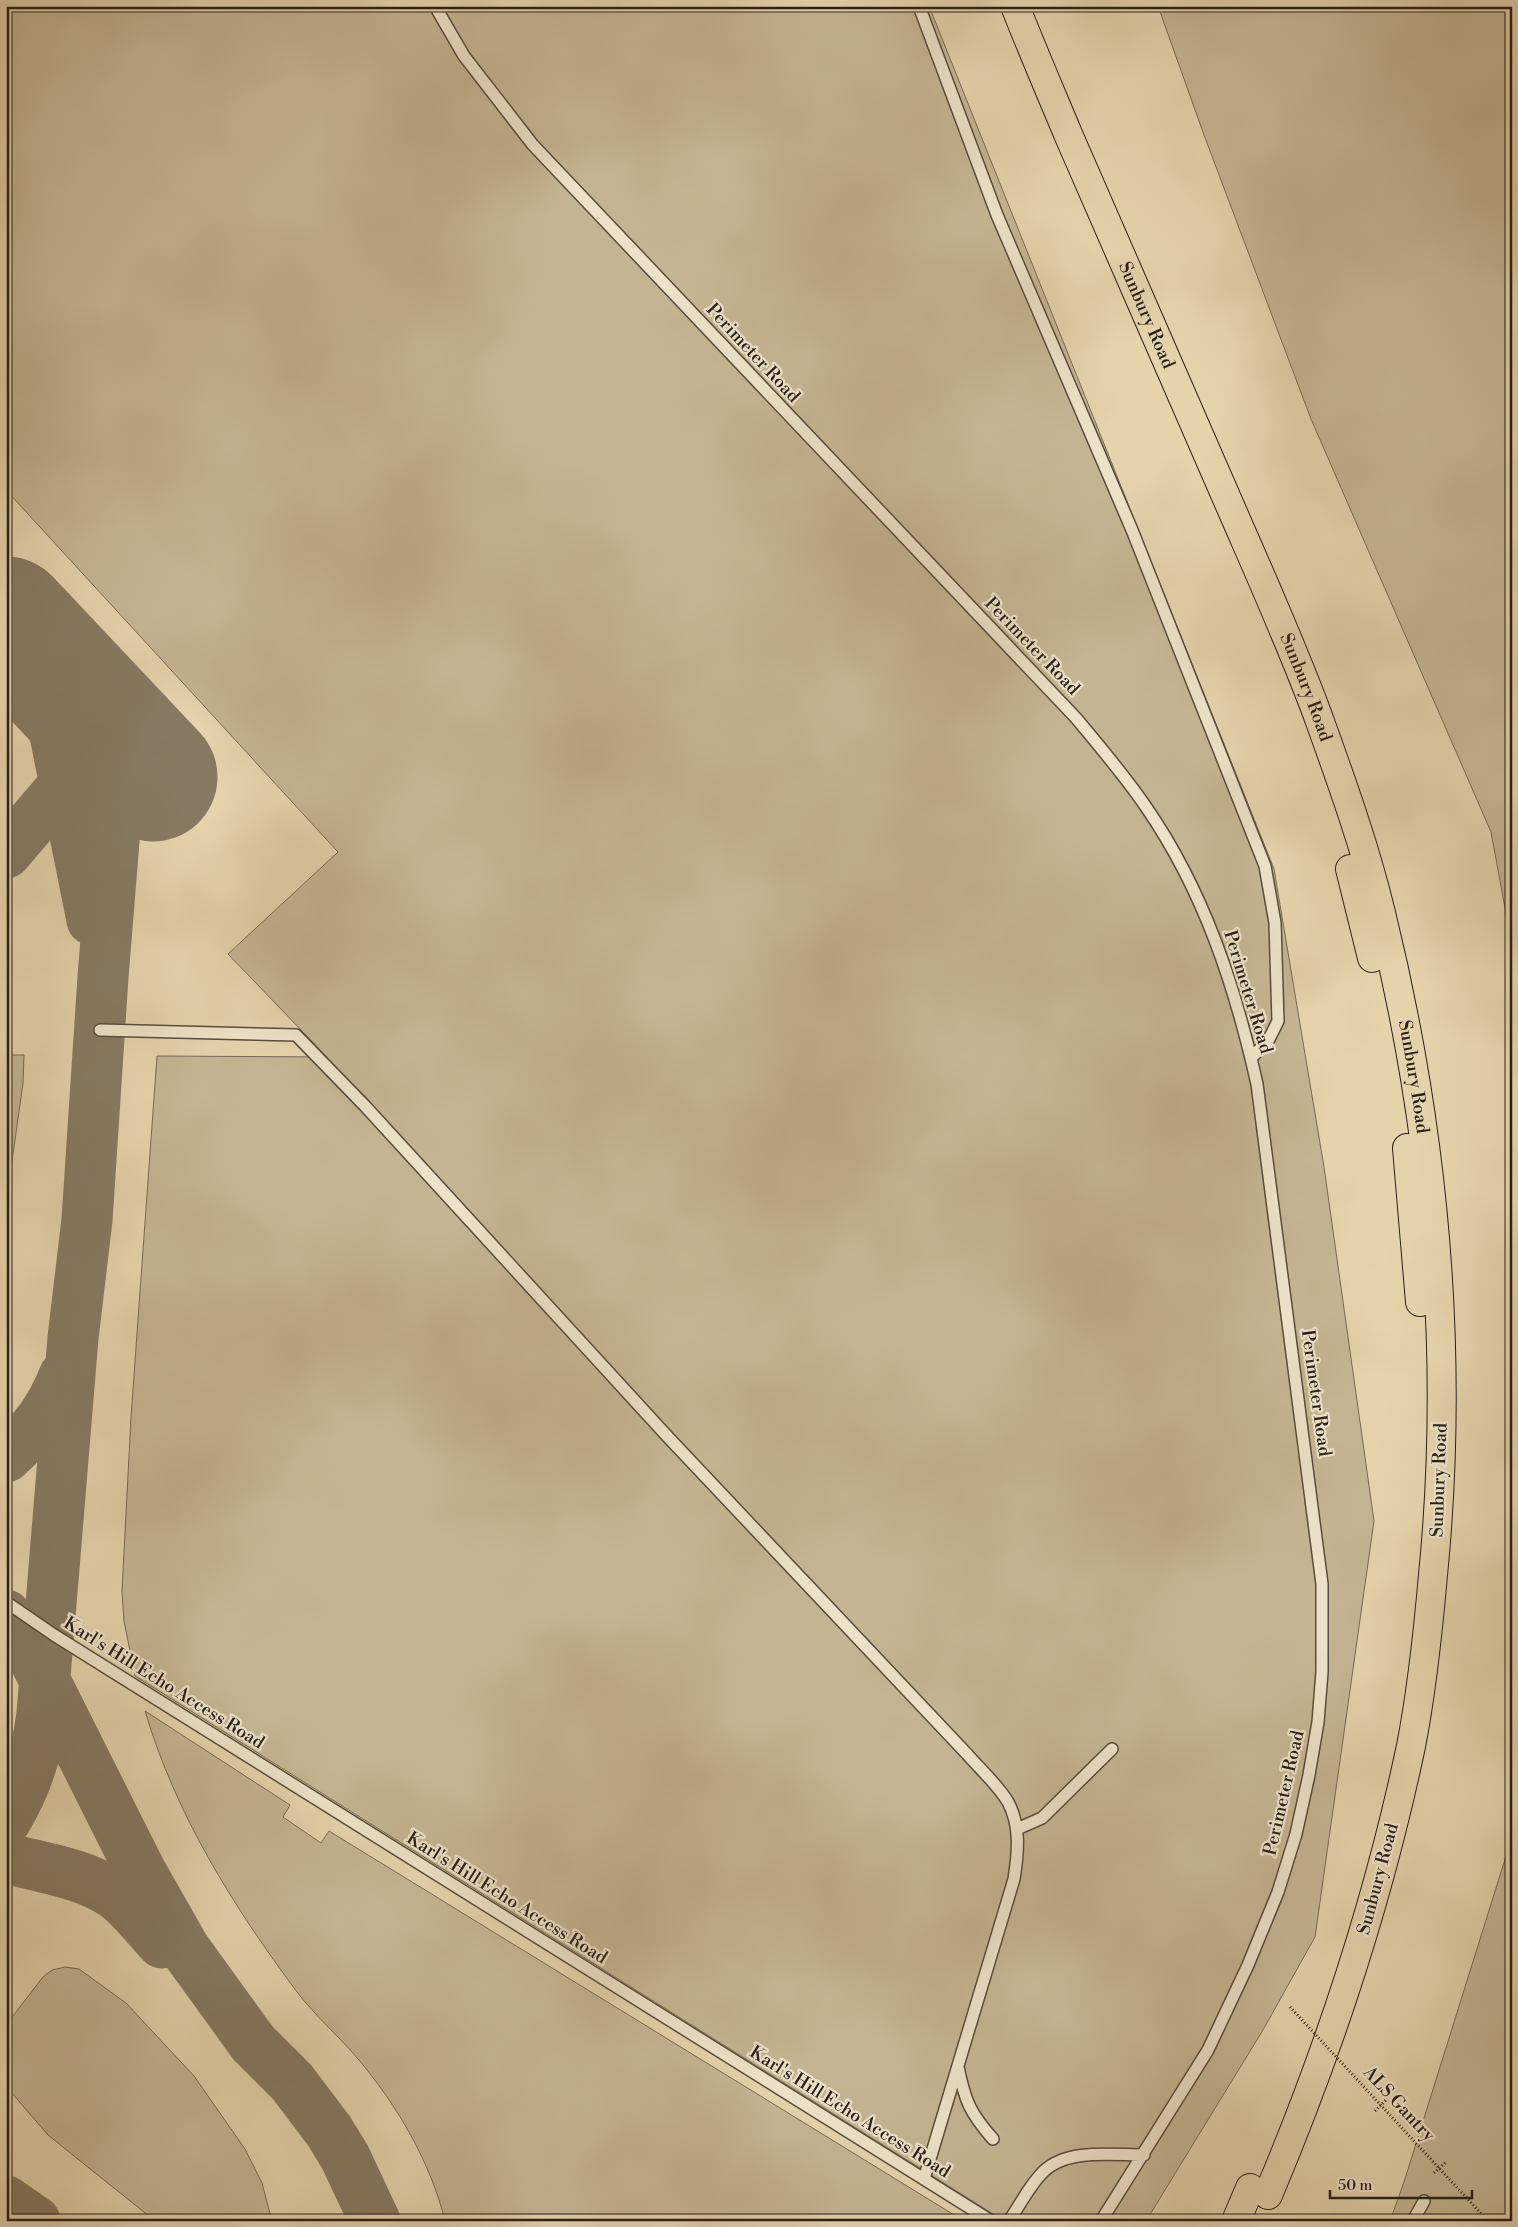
<svg xmlns="http://www.w3.org/2000/svg" width="1518" height="2227" viewBox="0 0 1518 2227" font-family="'Libre Bodoni',serif">
  <style>
    .green { fill: #c4b592; stroke: #766a55 }
    .lines { fill: none; stroke-linecap: round; stroke-linejoin: round }
    .taxiway { stroke: #867a62; stroke-width: 51 }
    .runway { stroke: #867a62; stroke-width: 129 }
    .service-casing { stroke: #584d3d; stroke-width: 14 }
    .primary-casing { stroke: #292018; stroke-width: 30 }
    .motorway-casing { stroke: #292018; stroke-width: 30 }
    .path { stroke: #292018; stroke-width: 3; stroke-dasharray: 1 2.5; stroke-linecap: butt }
    .service { stroke: #ede2c8; stroke-width: 11 }
    .primary { stroke: #e4d3ab; stroke-width: 28 }
    .motorway { stroke: #e4d3ab; stroke-width: 28 }
    .path-bridge { stroke: #292018; stroke-width: 3; stroke-dasharray: 1 2.5; stroke-linecap: butt }
    .labels { text-anchor: middle; dominant-baseline: central; stroke-width: 4.5; stroke-linejoin: round; paint-order: stroke }
    .street-label { font-size: 18px; fill: #292018; stroke: #ede2c8 }
  </style>
  <rect width="100%" height="100%" fill="#e4d3ab"/>
  <filter id="stains"><feTurbulence type="fractalNoise" baseFrequency=".004" numOctaves="4"/><feColorMatrix values="0 0 0 0 .2 0 0 0 0 .09 0 0 0 0 .02 0 0 0 .5 -.17"/></filter>
  <radialGradient id="worn" r=".72"><stop offset=".6" stop-color="#630" stop-opacity="0"/><stop offset="1" stop-color="#630" stop-opacity=".3"/></radialGradient>
  <path class="green" d="M6 6H929L1274 869 1324 1167 1374 1521 1315 1937 1263 2030 1146 2221H1097L1092 2217 1083 2221H1013L993 2214 135 1676 124 1621 122 1591 131 1417 157 1056 327 1057 228 954 338 852 6 490Z
    M1158 6H1512V946L1491 832 1311 419 1204 135Z
    M6 1055H24L23 1083 6 1204Z
    M145 1711 290 1805 283 1817 321 1843 329 1831 964 2221H445C431 2163 397 2105 358 2059 339 2036 315 2016 297 1992 233 1906 176 1815 145 1711Z
    M1512 1837V2221H1390L1404 2182Z
    M65 1967 79 1969 126 2003 194 2076 245 2149 262 2183 272 2221H155L48 2135 11 2092 6 2085V2025L43 1977 52 1970Z"/>
  <g class="lines">
    <path class="taxiway" d="M8 623 49 705 92 920
      M6 853 110 731 119 754 120 767 103 977 87 1220 73 1338 42 1713C38 1751 26 1787 6 1820
      M6 1457C33 1433 51 1409 64 1376
      M6 1615 25 1641 140 1870 185 1949 253 2043 292 2082 329 2131 345 2157 375 2221
      M6 1858C43 1868 84 1873 116 1895 133 1908 147 1927 162 1943
      M6 2201 35 2221"/>
    <path class="runway" d="M6 621 153 777"/>
    <g class="service-casing">
      <path id="service" d="M435 6 464 56 533 145 1076 718C1100 747 1125 776 1146 807 1204 891 1235 986 1257 1084L1322 1584V1672L1318 1722 1309 1775 1296 1834 1278 1892 1248 1965 1208 2050 1101 2221
        M919 6 997 215 1132 530 1265 866 1275 923 1278 1021 1268 1041 1251 1058
        M100 1030 296 1035 365 1106 667 1436 967 1754C980 1769 998 1785 1008 1802 1021 1826 1018 1854 1014 1879L924 2179
        M6 1602 54 1635 991 2221
        M1017 1829 1042 1818 1112 1749
        M958 2067C965 2101 970 2113 993 2139
        M1009 2221C1020 2205 1029 2186 1043 2172 1067 2148 1113 2155 1144 2155
        M1413 2221 1424 2201"/>
    </g>
    <g class="primary-casing">
      <g id="primary">
        <path id="s1" d="M1015 6C1032 49 1050 91 1068 134 1124 264 1182 394 1238 524 1266 588 1294 651 1318 716 1341 780 1365 846 1381 913 1434 1129 1455 1353 1433 1575 1428 1632 1422 1690 1411 1746 1378 1903 1330 2048 1268 2195"/>
        <path d="M1350 869 1372 958"/>
        <path d="M1407 1148 1420 1302"/>
      </g>
    </g>
    <g class="motorway-casing">
      <path id="motorway" d="M1236 2221 1250 2188"/>
    </g>
    <path class="path" d="M1375 2111 1387 2099
      M1434 2173 1446 2162"/>
    <use href="#service" class="service"/>
    <use href="#primary" class="primary"/>
    <use href="#motorway" class="motorway"/>
    <path class="path-bridge" d="M1290 2007 1488 2221"/>
  </g>
  <g class="labels">
    <g class="street-label">
      <text stroke="none"><textPath href="#s1" startOffset="336">Sunbury Road</textPath></text>
      <text transform="translate(753 353) rotate(47)">Perimeter Road</text>
      <text transform="translate(1032 646) rotate(46)">Perimeter Road</text>
      <text stroke="none"><textPath href="#s1" startOffset="741">Sunbury Road</textPath></text>
      <text transform="translate(1248 992) rotate(73)">Perimeter Road</text>
      <text stroke="none"><textPath href="#s1" startOffset="1146">Sunbury Road</textPath></text>
      <text transform="translate(1316 1393) rotate(82)">Perimeter Road</text>
      <text transform="translate(1439 1480) rotate(-88)">Sunbury Road</text>
      <text transform="translate(164 1683) rotate(32)">Karl's Hill Echo Access Road</text>
      <text transform="translate(1284 1793) rotate(-77)">Perimeter Road</text>
      <text transform="translate(1378 1879) rotate(-75)">Sunbury Road</text>
      <text transform="translate(507 1898) rotate(32)">Karl's Hill Echo Access Road</text>
      <text transform="translate(1399 2104) rotate(47)">ALS Gantry</text>
      <text transform="translate(850 2112) rotate(32)">Karl's Hill Echo Access Road</text>
    </g>
  </g>
  <rect width="1518" height="2227" fill="none" stroke="#e4d3ab" stroke-width="25"/>
  <rect x="8" y="8" width="1503" height="2212" fill="none" stroke="#292018" stroke-width="2.5"/>
  <rect x="12" y="12" width="1493" height="2202" fill="none" stroke="#292018"/>
  <path d="M1330 2190v8h142v-8" fill="none" stroke="#292018" stroke-width="2.5"/>
  <text x="1338" y="2190" font-size="15" fill="#292018" stroke="#ede2c8" stroke-width="4" paint-order="stroke">50 m</text>
  <rect width="100%" height="100%" filter="url(#stains)"/>
  <rect width="100%" height="100%" fill="url(#worn)"/>
</svg>
